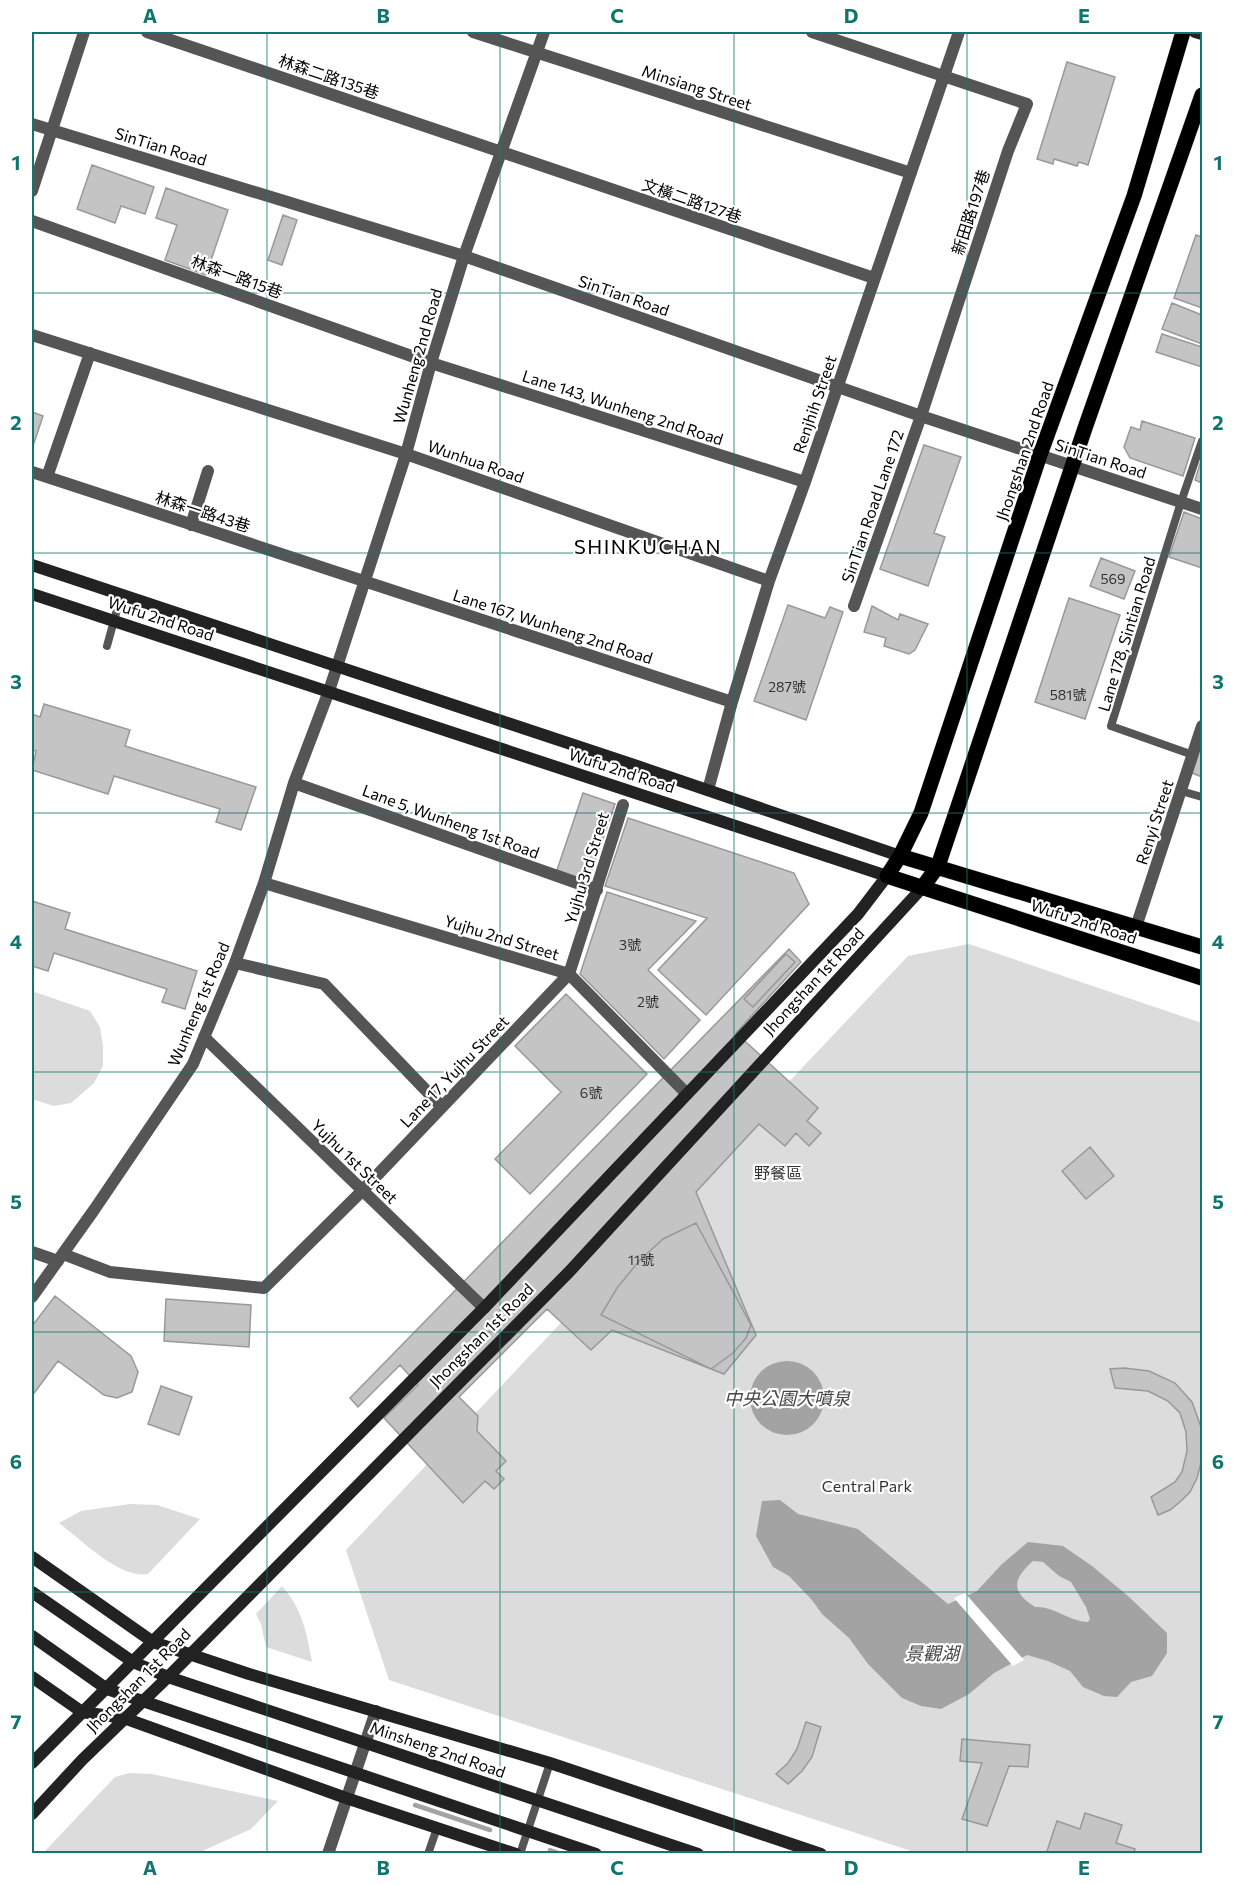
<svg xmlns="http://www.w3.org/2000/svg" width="1234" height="1885" viewBox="0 0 1234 1885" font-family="Commissioner,'Noto Sans TC',sans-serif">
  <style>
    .green { fill: #dcdcdc }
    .water { fill: #a3a3a3; fill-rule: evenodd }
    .pier { fill: #fff }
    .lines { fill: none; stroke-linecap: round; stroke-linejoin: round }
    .stream { stroke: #a3a3a3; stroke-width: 4.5 }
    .building { fill: #c4c4c4; stroke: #999; stroke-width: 1.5 }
    .primary-casing { stroke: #dbdbdb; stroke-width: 16 }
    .lane { stroke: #555; stroke-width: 8 }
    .street { stroke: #555; stroke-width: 12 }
    .secondary { stroke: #222; stroke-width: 12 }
    .primary { stroke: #000; stroke-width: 15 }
    .grid { fill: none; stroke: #0f766e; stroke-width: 1.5; stroke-opacity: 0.55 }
    .labels { text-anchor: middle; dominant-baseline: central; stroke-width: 4.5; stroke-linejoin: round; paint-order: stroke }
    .number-label { font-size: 14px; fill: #313131 }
    .street-label { font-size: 16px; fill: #000; stroke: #fff }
    .park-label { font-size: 16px; fill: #333; stroke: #fff }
    .water-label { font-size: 18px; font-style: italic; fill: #444; stroke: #fff }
    .quarter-label { font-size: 20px; letter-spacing: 1.5px; fill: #000; stroke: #fff }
    .neatline { fill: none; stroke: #0f766e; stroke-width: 2 }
    .grid-label { font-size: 20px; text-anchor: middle; font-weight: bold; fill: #0f766e }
  </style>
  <rect width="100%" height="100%" fill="#fff"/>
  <path class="green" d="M969 944 1202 1023V1853H917L389 1680 346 1550 908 956Z
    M32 991 90 1011 100 1027 103 1046V1066L94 1083 71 1103 54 1106 32 1099Z
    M130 1504 157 1505 200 1519 148 1574C119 1579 82 1540 59 1523L81 1511Z
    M282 1586C302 1608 307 1633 312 1662L266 1647 261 1624 256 1614Z
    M130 1773 152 1774 278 1801 251 1829 198 1853 50 1854 45 1851 115 1777Z"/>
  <path class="water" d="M750 1398a37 37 0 1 1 74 0a37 37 0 1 1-74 0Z
    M780 1500 798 1514 858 1529 948 1604 977 1591 1002 1564 1028 1542 1063 1546 1092 1566 1128 1596 1167 1633V1653L1152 1676 1131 1682 1117 1697 1104 1696 1083 1687 1070 1671 1048 1661 1027 1655 994 1673 969 1694 941 1709 921 1706 902 1698 868 1664 849 1638 822 1614 812 1600 789 1576 773 1567 756 1536 762 1501ZM1033 1561 1043 1562 1059 1576 1071 1582 1086 1607 1090 1619 1088 1622C1068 1621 1054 1606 1035 1607 1010 1591 1013 1579 1033 1561Z"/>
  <path class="pier" d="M965 1593 1024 1660 1013 1666 954 1598Z"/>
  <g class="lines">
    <path class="stream" d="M415 1805 490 1830
      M550 1850 561 1854"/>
  </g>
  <path class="building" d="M1067 62 1115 77 1088 165 1079 162 1077 166 1054 159 1053 164 1037 159Z
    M92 165 154 187 145 214 121 206 115 223 77 209Z
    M166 188 228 210 206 275 165 260 177 225 156 218Z
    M283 215 297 220 282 265 268 260Z
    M1196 235 1202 237V308L1174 298Z
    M1172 303 1202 315V344L1162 329Z
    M1162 334 1202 347V367L1156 352Z
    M32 412 43 416 32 449Z
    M1142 421 1195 438 1183 476 1130 458 1124 447 1131 427 1140 430Z
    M924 445 961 457 934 533 945 537 928 586 880 569Z
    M1202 457V483L1195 480Z
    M1184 512 1202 519V568L1169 557Z
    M1101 558 1135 571 1124 599 1090 586Z
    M1069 598 1120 615 1085 719 1035 702Z
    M788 605 825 618 830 607 843 612 806 720 754 701Z
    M872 606 898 620 900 614 928 624 915 650 909 654 884 646 886 638 864 632Z
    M44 704 130 730 125 746 256 787 241 830 216 822 220 809 114 776 108 794 32 770 36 751 32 750V714L40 717Z
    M1202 742V777L1190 772Z
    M583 793 615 804 588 881 557 870Z
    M628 818 794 873 809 904 706 1015 658 970 707 918 605 886Z
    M607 892 696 921 648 970 700 1020 664 1059 580 974Z
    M32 901 70 913 65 929 197 971 185 1009 162 1002 167 989 54 953 48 971 32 966Z
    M789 949 801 962 736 1033 818 1108 807 1121 821 1133 809 1146 796 1133 785 1146 759 1124 696 1192 756 1335 724 1374 612 1330 591 1350 547 1309 459 1397 478 1416 477 1431 506 1461 496 1471 504 1479 494 1489 485 1481 463 1503 384 1418 418 1385 400 1365 358 1407 350 1398Z
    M786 954 795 962 753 1007 744 999Z
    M566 994 647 1074 530 1194 495 1159 561 1092 515 1046Z
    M1090 1147 1114 1176 1086 1199 1062 1171Z
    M696 1223 751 1325 746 1338 733 1353 711 1369 601 1315 617 1288 639 1261 663 1239Z
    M55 1296 131 1356 138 1372 132 1392 117 1398 104 1395 58 1361 32 1396V1326Z
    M166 1299 251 1305 249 1347 164 1341Z
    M1124 1368 1149 1371 1175 1383 1192 1402 1202 1430V1459L1197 1478 1190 1492 1181 1501 1170 1510 1158 1515 1151 1497 1175 1482 1182 1472 1187 1451 1186 1432 1180 1413 1168 1401 1148 1391 1115 1388 1110 1369Z
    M161 1386 192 1397 179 1435 148 1424Z
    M806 1722 821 1727 812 1757 802 1771 788 1784 776 1774 788 1763 797 1749Z
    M962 1739 1030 1745 1028 1767 1009 1766 987 1826 962 1819 982 1763 960 1761Z
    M1085 1813 1122 1825 1116 1843 1135 1849 1134 1854H1054L1047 1851 1057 1821 1080 1829Z"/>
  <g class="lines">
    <g class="primary-casing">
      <path id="primary" d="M1183 32 1134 196 1040 455 921 813 900 856 887 876 1202 978
        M900 856 1202 947
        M922 888 938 866 1085 428 1202 95"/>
    </g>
    <path class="lane" d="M107 646 121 595
      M1193 755 1111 726 1181 502 1202 441
      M1181 791 1202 797
      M428 1854 437 1828
      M520 1854 550 1763"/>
    <path class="street" d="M147 32 874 278
      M473 32 911 173
      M812 32 1027 104 1008 151 921 416 854 606
      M32 124 464 256 921 416 1202 509
      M32 191 84 32
      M32 221 431 363 805 482
      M32 335 406 454 769 581
      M32 472 732 702
      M47 477 90 353
      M191 525 208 471
      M294 783 597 890
      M708 790 732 702 769 581 805 482 959 32
      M264 883 569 974 687 1094
      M1136 927 1202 726
      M235 963 324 984 442 1107
      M204 1037 484 1308
      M32 1252 58 1261
      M63 1254 110 1272 264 1288 362 1191 569 974 623 805
      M32 1297 94 1210 193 1064 235 963 264 883 294 783 329 691 406 454 431 363 464 256 544 32
      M328 1854 376 1711"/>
    <path class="secondary" d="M1195 32 1202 34
      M32 565 637 766 900 856
      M32 594 887 876 858 914 484 1308 32 1763
      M32 1557 153 1642 249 1674 550 1763 821 1854
      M32 1592 133 1662 168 1677 698 1854
      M32 1636 107 1689 596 1854
      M32 1677 82 1712 124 1718 346 1798 516 1854
      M32 1814 82 1760 168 1677 569 1272 922 888"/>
    <use href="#primary" class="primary"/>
  </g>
  <path class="grid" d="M267 32V1854M500 32V1854M734 32V1854M967 32V1854M32 293H1202M32 553H1202M32 813H1202M32 1072H1202M32 1332H1202M32 1592H1202"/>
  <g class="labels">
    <g class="number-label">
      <text x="1113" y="578">569</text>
      <text x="787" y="686">287號</text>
      <text x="1068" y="694">581號</text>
      <text x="630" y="944">3號</text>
      <text x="648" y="1001">2號</text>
      <text x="591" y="1092">6號</text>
      <text x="641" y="1259">11號</text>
    </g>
    <g class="street-label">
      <text transform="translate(329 76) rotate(19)">林森二路135巷</text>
      <text transform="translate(697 87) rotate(18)">Minsiang Street</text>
      <text transform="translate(161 146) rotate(17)">SinTian Road</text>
      <text transform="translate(692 200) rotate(19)">文橫二路127巷</text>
      <text transform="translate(970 212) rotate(-72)">新田路197巷</text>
      <text transform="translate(237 276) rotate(20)">林森一路15巷</text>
      <text transform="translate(624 295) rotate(19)">SinTian Road</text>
      <text transform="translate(417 356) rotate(-74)">Wunheng 2nd Road</text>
      <text transform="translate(814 404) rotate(-71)">Renjhih Street</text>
      <text transform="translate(623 407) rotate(18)">Lane 143, Wunheng 2nd Road</text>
      <text transform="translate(1024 451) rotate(-71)">Jhongshan 2nd Road</text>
      <text transform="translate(1101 458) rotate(18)">SinTian Road</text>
      <text transform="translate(476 461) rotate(19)">Wunhua Road</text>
      <text transform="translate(872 506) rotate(-71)">SinTian Road Lane 172</text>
      <text transform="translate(203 511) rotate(18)">林森一路43巷</text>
      <text transform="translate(161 618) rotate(18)">Wufu 2nd Road</text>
      <text transform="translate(553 626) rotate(18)">Lane 167, Wunheng 2nd Road</text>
      <text transform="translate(1126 634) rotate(-73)">Lane 178, Sintian Road</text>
      <text transform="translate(622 770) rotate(18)">Wufu 2nd Road</text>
      <text transform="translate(451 821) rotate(20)">Lane 5, Wunheng 1st Road</text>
      <text transform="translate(1154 822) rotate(-72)">Renyi Street</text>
      <text transform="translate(586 868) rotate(-73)">Yujhu 3rd Street</text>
      <text transform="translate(1084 921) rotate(18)">Wufu 2nd Road</text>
      <text transform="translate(502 937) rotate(17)">Yujhu 2nd Street</text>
      <text transform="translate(813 981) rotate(-47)">Jhongshan 1st Road</text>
      <text transform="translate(198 1004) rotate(-67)">Wunheng 1st Road</text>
      <text transform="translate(454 1071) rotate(-46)">Lane 17, Yujhu Street</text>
      <text transform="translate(355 1161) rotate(44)">Yujhu 1st Street</text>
      <text transform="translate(481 1335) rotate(-45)">Jhongshan 1st Road</text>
      <text transform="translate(138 1680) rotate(-45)">Jhongshan 1st Road</text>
      <text transform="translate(438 1749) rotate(19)">Minsheng 2nd Road</text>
    </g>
    <g class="park-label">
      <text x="778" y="1172">野餐區</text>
      <text x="867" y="1485">Central Park</text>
    </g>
    <g class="water-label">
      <text x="787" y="1398">中央公園大噴泉</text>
      <text x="932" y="1653">景觀湖</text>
    </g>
    <g class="quarter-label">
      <text x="648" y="546">SHINKUCHAN</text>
    </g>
  </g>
  <rect width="1234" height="1885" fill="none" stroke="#ffffff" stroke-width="66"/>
  <rect x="33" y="33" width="1168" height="1819" class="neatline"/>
  <g class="grid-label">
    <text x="150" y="23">A</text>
    <text x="383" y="23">B</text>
    <text x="617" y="23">C</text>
    <text x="851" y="23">D</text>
    <text x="1084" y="23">E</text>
    <text x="16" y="170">1</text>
    <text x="1218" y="170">1</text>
    <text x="16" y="430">2</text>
    <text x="1218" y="430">2</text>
    <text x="16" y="689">3</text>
    <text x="1218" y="689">3</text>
    <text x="16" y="949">4</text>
    <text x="1218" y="949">4</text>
    <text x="16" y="1209">5</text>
    <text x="1218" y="1209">5</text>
    <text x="16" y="1469">6</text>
    <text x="1218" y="1469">6</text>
    <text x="16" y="1729">7</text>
    <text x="1218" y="1729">7</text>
    <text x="150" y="1875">A</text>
    <text x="383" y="1875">B</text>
    <text x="617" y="1875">C</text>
    <text x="851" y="1875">D</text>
    <text x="1084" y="1875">E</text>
  </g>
</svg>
